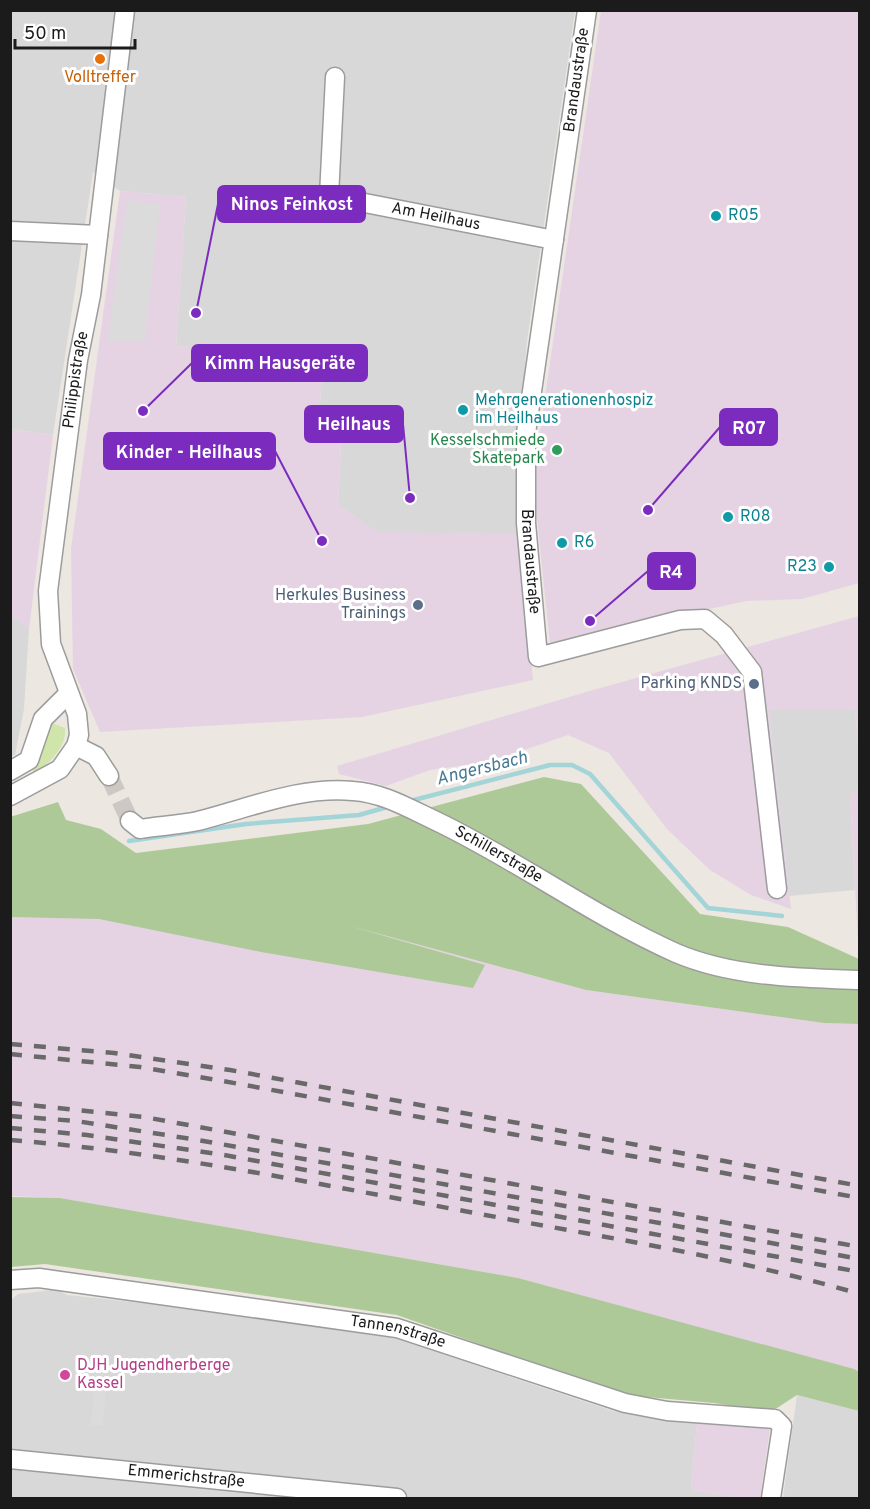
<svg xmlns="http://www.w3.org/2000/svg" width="870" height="1509" viewBox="0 0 870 1509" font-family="Overpass,sans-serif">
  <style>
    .residential { fill: #d9d8d8 }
    .industrial { fill: #e5d3e4 }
    .grass { fill: #cfe5a9 }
    .forest { fill: #aec998 }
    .parking { fill: #dbdbdb }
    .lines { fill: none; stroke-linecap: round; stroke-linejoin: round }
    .stream { stroke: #a3d4d8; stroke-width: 4.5 }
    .minor-tunnel { stroke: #cdc8c3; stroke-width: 18; stroke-dasharray: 18 9; stroke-linecap: butt }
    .minor-casing { stroke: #9c9c9c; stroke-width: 21 }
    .minor { stroke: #fff; stroke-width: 18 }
    .rail { stroke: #696969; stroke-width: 4.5; stroke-dasharray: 12 12; stroke-linecap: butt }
    .food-dot { fill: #e8710a; stroke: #fff; stroke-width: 2 }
    .culture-dot { fill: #0f9aa8; stroke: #fff; stroke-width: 2 }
    .leisure-dot { fill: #2e9e5b; stroke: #fff; stroke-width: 2 }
    .service-dot { fill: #5c6f8a; stroke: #fff; stroke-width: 2 }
    .hotel-dot { fill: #d1479c; stroke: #fff; stroke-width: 2 }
    .labels { text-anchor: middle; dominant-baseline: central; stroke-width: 6; stroke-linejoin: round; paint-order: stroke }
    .food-label { font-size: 16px; fill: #c56008; stroke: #fff }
    .street-label { font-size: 16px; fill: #1b1b1b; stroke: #fff }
    .culture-label { font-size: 16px; fill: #0d838f; stroke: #fff; text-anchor: start }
    .leisure-label { font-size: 16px; fill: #27864d; stroke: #fff; text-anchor: end }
    .service-label { font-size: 16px; fill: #4e5e75; stroke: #fff; text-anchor: end }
    .hotel-label { font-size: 16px; fill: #b23c85; stroke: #fff; text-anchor: start }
    .water-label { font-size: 18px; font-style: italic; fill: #487a95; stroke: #fff }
    .leader { fill: none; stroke: #7b2cbf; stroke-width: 2 }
    .callout-dot { fill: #7b2cbf; stroke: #fff; stroke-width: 2 }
    .callout { fill: #7b2cbf; stroke: #7b2cbf; stroke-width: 2 }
    .callout-label { font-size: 18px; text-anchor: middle; font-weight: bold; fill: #fff }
  </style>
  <rect width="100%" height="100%" fill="#ece7e1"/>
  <path class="residential" d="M10 11H575L527 341 517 462 518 534 378 533 338 505 341 444 318 438 323 355 176 346 186 197 120 191 93 172 53 435 11 429Z
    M11 619 19 620 29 629 24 709 15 755 11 756Z
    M769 710H855L859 753V789L850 796 855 890 789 896Z
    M51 1290 60 1291 67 1295 169 1306 393 1338 613 1411 697 1423 691 1490 740 1498H11V1300L18 1294Z
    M797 1395 859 1411V1498H783Z"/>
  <path class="industrial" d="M601 11H859V583L802 599 746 601 550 644 533 480Z
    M120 191 186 197 176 346 323 355 318 438 341 443 338 505 378 532 518 534 533 680 362 717 100 732 73 669 71 549Z
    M10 429 53 435 29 629 19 620 11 619Z
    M859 616V753L855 710H769L791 909 751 895 710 870 667 829 609 753 568 735 489 762 430 770 386 786 339 774 337 766 586 692Z
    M859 789V959L850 796Z
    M11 817 33 861 224 892 586 990 824 1023 859 1024V1372L518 1278 60 1198 11 1196Z
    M697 1423 770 1429 760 1498H740L691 1490Z"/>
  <path class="grass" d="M52 723 65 728C67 747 49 763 35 773L31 768 48 726Z"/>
  <path class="forest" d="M544 777 581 784 700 914 788 927 859 959V1024L824 1023 586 990 350 926 485 965 473 988 261 952 99 919 11 917 10 817 58 802 66 820 101 829 136 853 368 824Z
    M11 1197 60 1198 518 1278 854 1369 859 1372V1411L797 1395 777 1408 765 1411 714 1403 624 1395 397 1315 45 1264 11 1267Z"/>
  <path class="parking" d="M127 200 160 204 145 341 108 342Z
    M95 1375 107 1376 103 1425H91Z"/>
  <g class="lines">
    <path class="stream" d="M410 801 550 765H572L590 774 708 908 782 916
      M129 841 246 824 359 815 391 806"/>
    <path class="minor-tunnel" d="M109 776 130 821"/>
    <g class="minor-casing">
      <g id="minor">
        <path id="s1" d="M587 10 526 433V523L538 657 680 620 705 619 724 635 752 672 777 889"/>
        <path id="s2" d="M335 77 329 196 554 240"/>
        <path d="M10 231 98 235"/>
        <path d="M76 746 96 756 109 776"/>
        <path d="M10 771 29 760 43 719 68 694"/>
        <path id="s3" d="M10 796 60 769 76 746 79 735 77 714 51 644 48 591 78 360 91 295 125 10"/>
        <path id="s4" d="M130 821 140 829C159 826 179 825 198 821 249 808 300 786 353 791 384 793 410 809 438 822 519 861 593 916 676 953 732 977 800 978 860 980"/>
        <path id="s5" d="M10 1280 39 1278 397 1328 625 1403 667 1411 775 1419 782 1426 771 1498"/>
        <path id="s6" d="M10 1459 397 1498"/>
      </g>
    </g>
    <use href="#minor" class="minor"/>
    <path class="rail" d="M10 1044 114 1053 230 1070 860 1186
      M10 1054 140 1067 223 1081 860 1198
      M10 1103 144 1117 860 1247
      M10 1116 76 1121 198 1140 860 1259
      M10 1128 87 1135 224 1155 860 1272
      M10 1140C163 1152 313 1183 464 1211 596 1236 730 1256 860 1294"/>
  </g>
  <circle class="food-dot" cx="100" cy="59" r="6"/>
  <g class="culture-dot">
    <circle cx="716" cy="216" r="6"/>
    <circle cx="463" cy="410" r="6"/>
    <circle cx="728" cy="517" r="6"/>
    <circle cx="562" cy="543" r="6"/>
    <circle cx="829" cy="567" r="6"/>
  </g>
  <circle class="leisure-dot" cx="557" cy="450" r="6"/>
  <g class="service-dot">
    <circle cx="418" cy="605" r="6"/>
    <circle cx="754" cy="684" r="6"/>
  </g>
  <circle class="hotel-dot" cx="65" cy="1375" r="6"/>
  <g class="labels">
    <g class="food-label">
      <text x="100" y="78">Volltreffer</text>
    </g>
    <g class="street-label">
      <text transform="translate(577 80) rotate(-82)">Brandaustraße</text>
      <text stroke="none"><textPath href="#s2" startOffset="228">Am Heilhaus</textPath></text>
      <text stroke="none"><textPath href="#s3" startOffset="458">Philippistraße</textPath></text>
      <text stroke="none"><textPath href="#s1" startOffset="556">Brandaustraße</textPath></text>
      <text stroke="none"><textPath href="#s4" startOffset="390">Schillerstraße</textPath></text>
      <text stroke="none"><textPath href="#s5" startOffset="392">Tannenstraße</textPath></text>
      <text stroke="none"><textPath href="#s6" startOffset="177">Emmerichstraße</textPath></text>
    </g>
    <g class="culture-label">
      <text x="728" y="216">R05</text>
      <text x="475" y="401">Mehrgenerationenhospiz<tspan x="475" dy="18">im Heilhaus</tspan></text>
      <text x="740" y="517">R08</text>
      <text x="574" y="543">R6</text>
      <text x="817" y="567" text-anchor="end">R23</text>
    </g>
    <g class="leisure-label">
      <text x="545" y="441">Kesselschmiede<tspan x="545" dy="18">Skatepark</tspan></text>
    </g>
    <g class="service-label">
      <text x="406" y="596">Herkules Business<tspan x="406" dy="18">Trainings</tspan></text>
      <text x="742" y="684">Parking KNDS</text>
    </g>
    <g class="hotel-label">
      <text x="77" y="1366">DJH Jugendherberge<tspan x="77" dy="18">Kassel</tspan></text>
    </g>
    <g class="water-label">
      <text transform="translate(482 769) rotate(-14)">Angersbach</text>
    </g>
  </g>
  <path class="leader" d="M196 313L218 204M143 411L192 363M410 498L403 424M648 510L720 427M322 541L275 451M590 621L648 571"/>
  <g class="callout-dot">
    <circle cx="196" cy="313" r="6"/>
    <circle cx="143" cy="411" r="6"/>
    <circle cx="410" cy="498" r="6"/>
    <circle cx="648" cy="510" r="6"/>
    <circle cx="322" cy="541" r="6"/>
    <circle cx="590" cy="621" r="6"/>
  </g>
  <g class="callout">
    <rect x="218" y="186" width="147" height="36" rx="6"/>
    <rect x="192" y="345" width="175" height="36" rx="6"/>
    <rect x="305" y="406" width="98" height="36" rx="6"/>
    <rect x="720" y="409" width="57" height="36" rx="6"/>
    <rect x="104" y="433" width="171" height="36" rx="6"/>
    <rect x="648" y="553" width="47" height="36" rx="6"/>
  </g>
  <g class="callout-label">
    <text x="292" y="210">Ninos Feinkost</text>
    <text x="280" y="369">Kimm Hausgeräte</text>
    <text x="354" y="430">Heilhaus</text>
    <text x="749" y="434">R07</text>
    <text x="189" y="458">Kinder - Heilhaus</text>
    <text x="671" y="578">R4</text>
  </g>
  <rect width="870" height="1509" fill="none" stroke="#1b1b1b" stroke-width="24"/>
  <path d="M15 39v9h120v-9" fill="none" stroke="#1b1b1b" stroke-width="3"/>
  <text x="24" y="39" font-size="18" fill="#1b1b1b" stroke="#ffffff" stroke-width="4.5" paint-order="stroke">50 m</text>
</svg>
